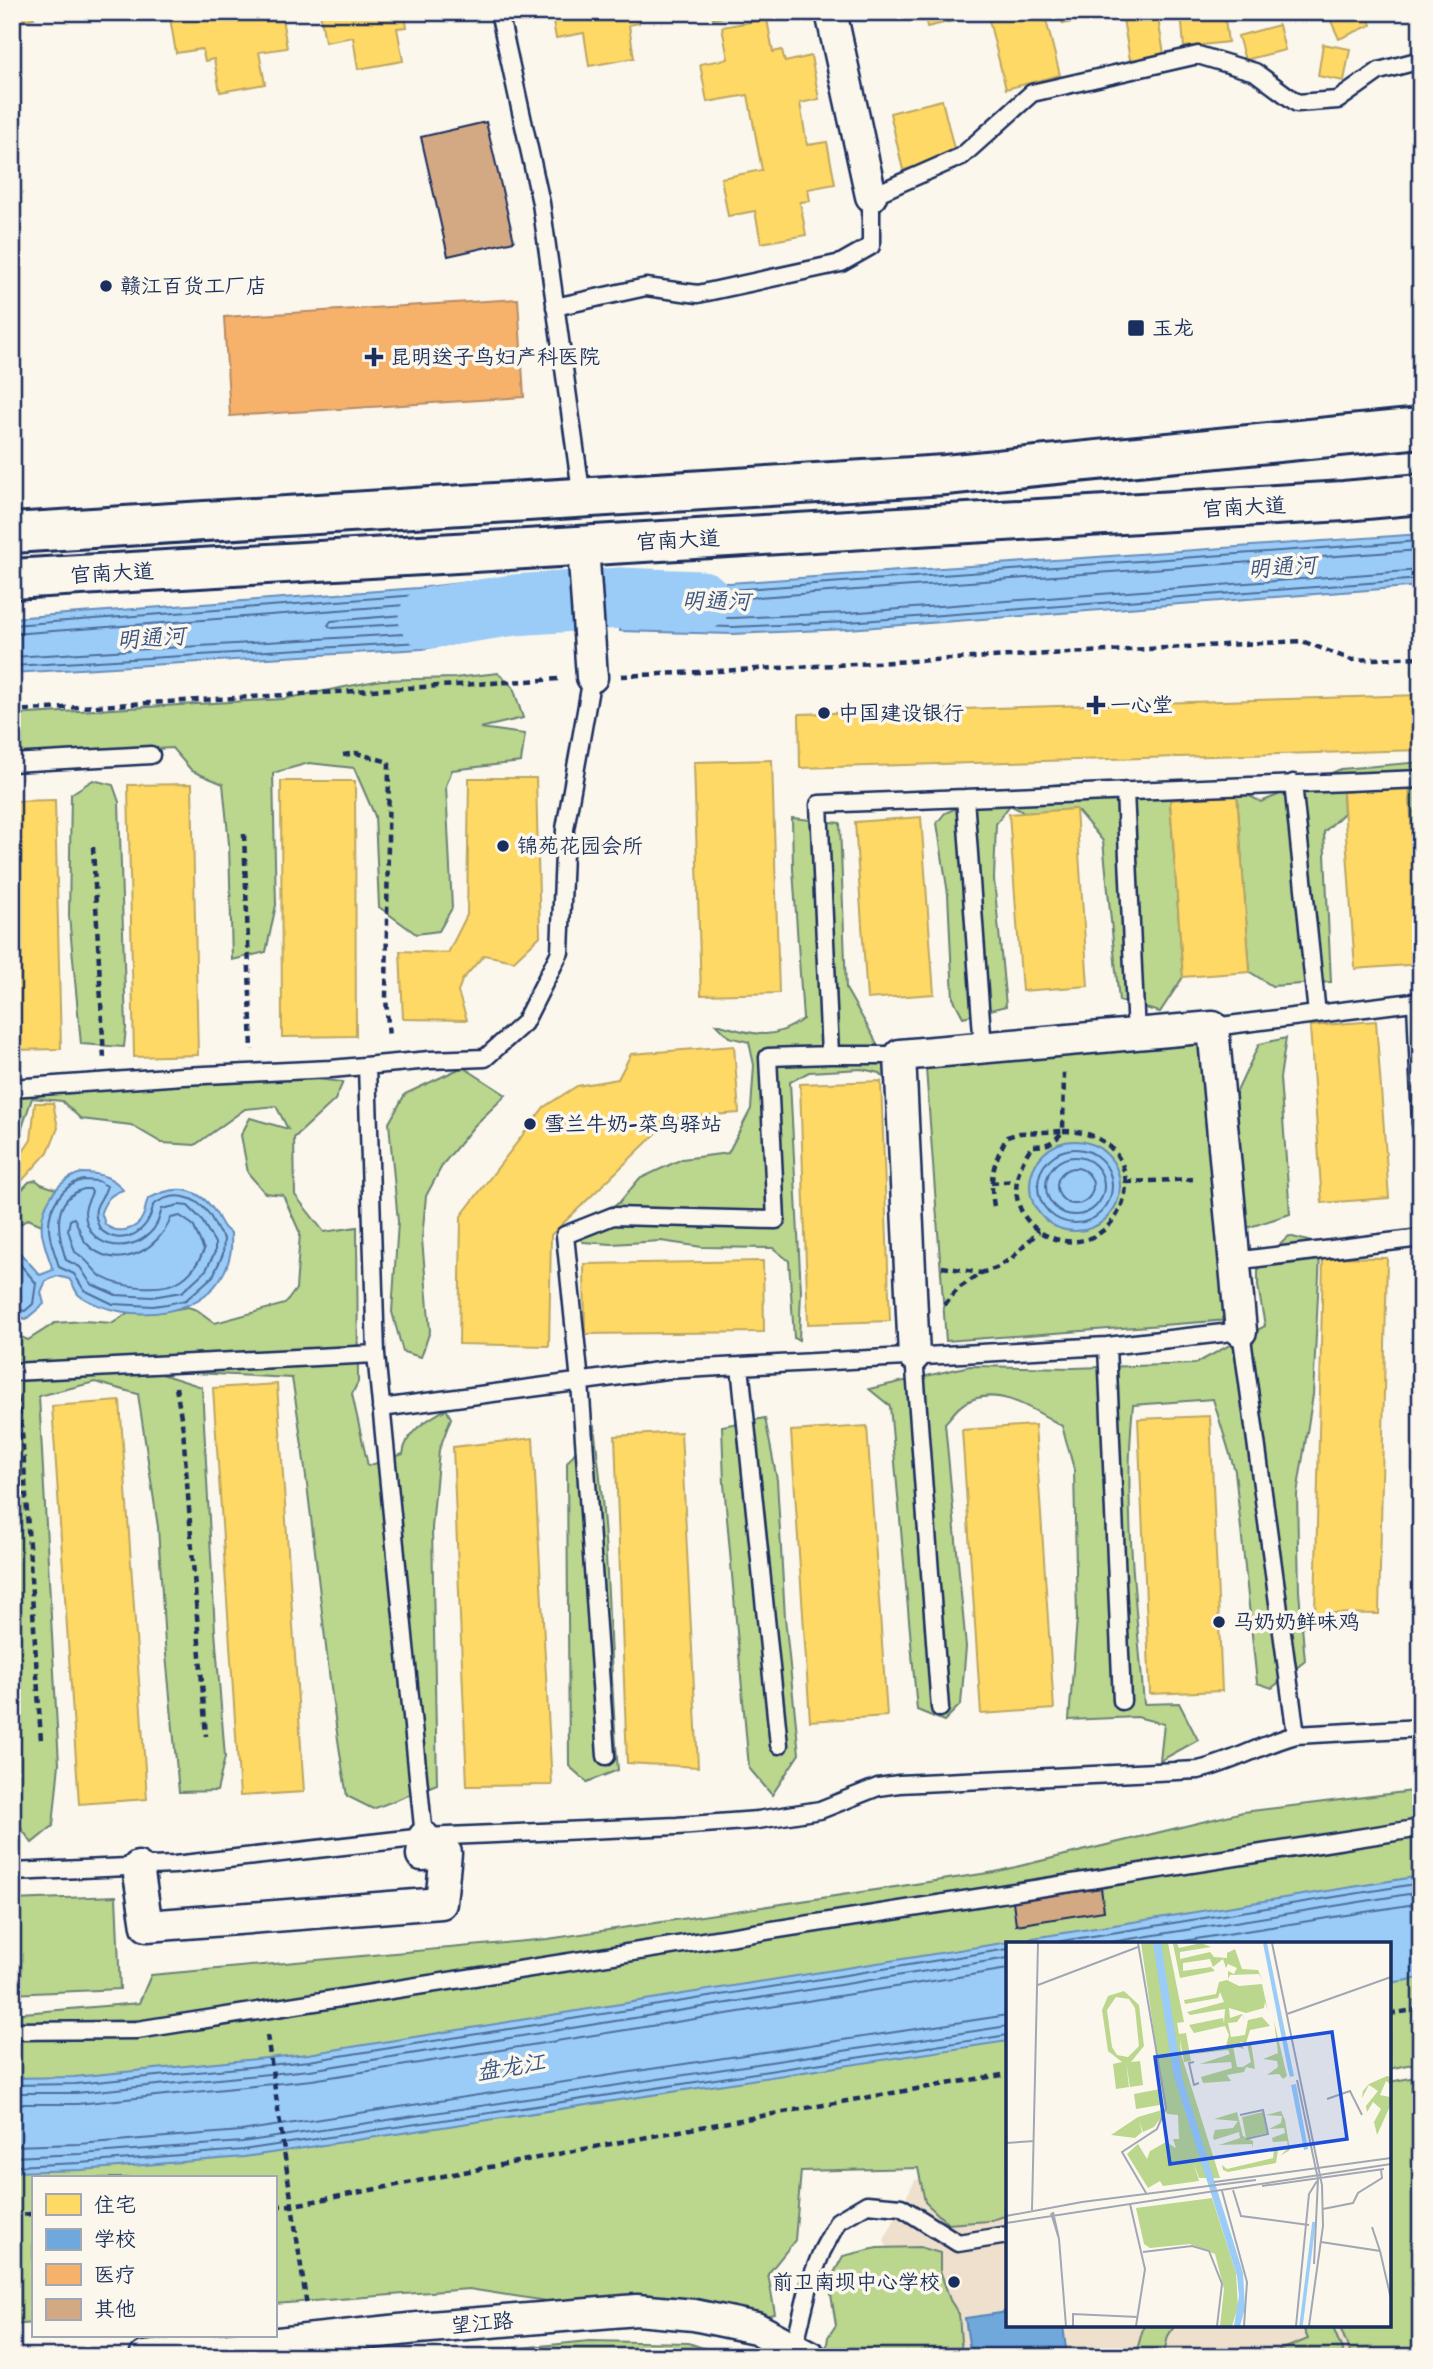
<svg xmlns="http://www.w3.org/2000/svg" width="1433" height="2369" viewBox="0 0 1433 2369" font-family="Sriracha,'LXGW WenKai TC',sans-serif">
  <style>
    .built { fill: #efe0cd }
    .green { fill: #bbd68d; stroke: #6b8276; stroke-width: 2 }
    .water { fill: #9accf7; stroke: #678dba; stroke-width: 2 }
    .homes { fill: #ffd966; stroke: #bba664; stroke-width: 2 }
    .schools { fill: #6fa8dc; stroke: #5684b6; stroke-width: 2 }
    .health { fill: #f6b26b; stroke: #b48b67; stroke-width: 2 }
    .lines { fill: none; stroke-linecap: round; stroke-linejoin: round }
    .shore { stroke: #4e6e9b; stroke-width: 2 }
    .river { stroke: #9accf7; stroke-width: 61 }
    .building { fill: #d3a984; stroke: #1b2f5e; stroke-width: 2 }
    .lane-casing { stroke: #1b2f5e; stroke-width: 21 }
    .street-casing { stroke: #1b2f5e; stroke-width: 35 }
    .secondary-casing { stroke: #1b2f5e; stroke-width: 44 }
    .path { stroke: #1b2f5e; stroke-width: 4.5; stroke-dasharray: 7 5; stroke-linecap: butt }
    .lane { stroke: #fbf7ec; stroke-width: 16 }
    .street { stroke: #fbf7ec; stroke-width: 30 }
    .secondary { stroke: #fbf7ec; stroke-width: 38 }
    .poi-dot { fill: #1b2f5e; stroke: #fbf7ec; stroke-width: 2.5 }
    .labels { text-anchor: middle; dominant-baseline: central; stroke-width: 7; stroke-linejoin: round; paint-order: stroke }
    .poi-label { font-size: 21px; fill: #1b2f5e; stroke: #fbf7ec; text-anchor: start }
    .street-label { font-size: 21px; fill: #1b2f5e; stroke: #fbf7ec }
    .water-label { font-size: 23px; font-style: italic; fill: #3b5684; stroke: #fbf7ec }
    .inset-river { fill: none; stroke: #9accf7; stroke-width: 3.5 }
    .inset-road { fill: none; stroke: #a1a7b3; stroke-width: 2 }
    .view { fill: #1d4ed8; fill-opacity: 0.15; stroke: #1d4ed8; stroke-width: 3.5 }
    .inset-edge { fill: none; stroke: #1b2f5e; stroke-width: 3.5 }
  </style>
  <rect width="100%" height="100%" fill="#fbf7ec"/>
  <filter id="ink" filterUnits="userSpaceOnUse"><feTurbulence type="fractalNoise" baseFrequency=".0143" numOctaves="2"/><feDisplacementMap in="SourceGraphic" scale="14" xChannelSelector="R" yChannelSelector="G"/><feConvolveMatrix kernelMatrix="1 2 1 2 8 2 1 2 1" color-interpolation-filters="sRGB"/></filter>
  <g filter="url(#ink)">
    <path class="built" d="M1008 2160V2325H1339L1352 2357H930L884 2240 915 2180Z"/>
    <path class="green" d="M498 673 513 687 523 718 480 728 525 734 521 762 452 770 446 786 452 908 439 931 416 934 379 907 375 816 354 768 309 763 273 773 276 905 266 952 232 960 229 844 223 784 192 771 172 748 12 758V715L283 699 381 680 454 678Z
      M1421 762V896L1416 885 1409 787 1343 792 1344 813 1324 832 1331 982 1272 986 1250 972 1237 795 1170 801 1183 977 1160 1012 1119 1001 1103 841 1076 809 1025 813 1010 805 996 824 994 879 1006 1006 963 1017 953 998 948 894 937 823 945 813 998 790 1060 784 1111 795 1238 790 1261 802 1341 769Z
      M93 780 113 785 119 802 126 1028 124 1047 81 1044 69 916 71 794Z
      M792 818 840 823 846 989 873 1036 889 1071 891 1085 879 1073 862 1069 809 1072 790 1082 801 1291 799 1340 794 1338 789 1261 773 1248 702 1247 661 1241 612 1244 583 1242 572 1225 619 1203 639 1179 682 1159 728 1153 751 1109 754 1065 749 1042 729 1037 716 1024C751 1033 771 1043 803 1019L793 869Z
      M1209 1034 1229 1320 946 1341 925 1055Z
      M1286 1038 1280 1078 1290 1214 1247 1228 1237 1194 1232 1102 1259 1044Z
      M463 1067 506 1095 474 1126 443 1164 426 1196 422 1239 430 1331 421 1357 403 1352 392 1312 398 1222 389 1123 405 1094Z
      M307 1078 343 1082 335 1100 294 1138 295 1195 324 1232 357 1227 358 1382 352 1394 368 1466 403 1454C406 1431 427 1420 446 1409L451 1418 439 1450 432 1528 437 1784 373 1809 347 1796C323 1658 315 1517 292 1378L152 1371 202 1387 215 1631 225 1757 217 1791 179 1792 165 1644 158 1527 138 1394 95 1382 39 1396 59 1764 53 1826 32 1843 18 1824 12 1804V1713L15 1680 12 1648V1333L28 1340 55 1323 83 1321 113 1323 129 1312 153 1313 188 1307 197 1310 215 1323 285 1304 296 1289 300 1233 283 1195 265 1193 248 1173 241 1135 250 1118 288 1129 276 1106 245 1109 195 1145 162 1143 131 1125 81 1119 62 1101 32 1098 20 1134 12 1139V1079L76 1088 126 1089 181 1082Z
      M36 1180 41 1184 56 1189 46 1207 42 1225 28 1219 12 1230V1200L29 1182Z
      M1289 1236 1349 1252 1370 1251 1353 1256 1320 1254 1313 1395 1297 1494 1299 1591 1305 1661 1272 1688 1257 1683 1235 1471 1213 1399 1133 1405C1123 1504 1136 1605 1144 1704L1179 1703 1198 1740 1160 1761 1164 1724 1137 1717 1069 1720 1077 1619 1074 1469 1062 1426C1034 1410 997 1384 965 1403 957 1407 951 1417 945 1423L966 1647 961 1704 944 1721 917 1710 890 1406 869 1389 970 1366 1073 1368 1195 1364 1265 1326 1258 1286V1265Z
      M765 1418 777 1480 785 1617 799 1754 772 1795 749 1768 724 1484 722 1426Z
      M594 1427C610 1541 608 1656 618 1770L587 1782 569 1766 567 1463Z
      M1421 1790V2062L1389 2069V1944H1008V2215L989 2221 948 2224 925 2202 918 2168 801 2171 795 2240 768 2274 775 2314 705 2326 469 2289 275 2304V2178H33V2323L12 2325V2014L139 2003 151 1975 548 1939 995 1872 1243 1812Z
      M116 1896 120 1989 12 1994V1900Z
      M1421 2076V2357H1352L1339 2325H1389V2082Z
      M920 2247 940 2253V2270L950 2300 959 2314 962 2357H825L828 2337 836 2325 829 2282 843 2256 877 2248Z
      M1144 2325H1175L1168 2336 1163 2357H1135Z
      M1302 2325H1332L1345 2357H1263L1308 2339Z
      M589 2341 689 2343 728 2357H430Z"/>
    <path class="water" d="M1421 534V586L848 629 732 634 620 631 618 574 729 583Z
      M511 577 514 634 422 649 12 673V618L418 588Z
      M1030 1186a45 45 0 1 1 90 0a45 45 0 1 1-90 0Z
      M82 1173C98 1173 114 1177 123 1190 111 1194 106 1199 101 1212L105 1224C116 1235 137 1231 143 1216 146 1210 145 1205 148 1199 174 1185 198 1186 215 1212 221 1221 222 1228 231 1233 231 1240 232 1248 230 1255 217 1320 126 1326 80 1296 75 1293 74 1284 69 1279L57 1276 46 1281 41 1292 44 1304 26 1319 12 1314V1256L20 1253 40 1275 53 1270C49 1258 44 1246 42 1233 39 1207 57 1179 82 1173Z
      M1421 1876V1978L1389 1983V1944H1008V2041L244 2157 81 2170 12 2172V2078L74 2077 308 2054Z"/>
    <path class="homes" d="M12 12H32L34 18 12 22Z
      M169 12H239V16L261 12H281L287 48 259 52 265 84 220 92 214 59 205 61 202 49 176 53Z
      M320 12H421L405 15 407 27 397 28 403 61 358 69 353 37 325 42Z
      M551 12H636L639 23 629 25 634 58 589 66 584 33 556 38Z
      M712 12H751L713 19Z
      M924 12H952L953 21 927 27Z
      M987 12H1044L1060 75 1006 89Z
      M1060 12H1111L1063 24Z
      M1181 12H1224L1228 42 1184 47Z
      M1327 12H1366L1371 25 1339 39Z
      M1157 13 1164 54 1130 60 1123 19Z
      M767 19 773 52 782 50 785 62 811 56 819 99 800 103 807 145 827 142 835 184 808 189 810 201 800 202 806 235 761 243 755 211 728 216 721 178 762 170 748 95 707 102 700 64 728 59 722 27Z
      M1279 25 1285 50 1245 60 1238 36Z
      M1323 44 1350 49 1344 81 1318 76Z
      M942 100 956 157 903 170 890 113Z
      M12 349 20 397 12 398Z
      M1421 695V750L800 768 799 714Z
      M772 760 779 993 701 995 694 762Z
      M469 778H536L540 936 514 961 484 955 462 980 458 992 467 1020 403 1019 400 951 448 953 467 915Z
      M281 781H355L356 1036 282 1037Z
      M192 784 198 1055 134 1057 128 785Z
      M1409 787 1421 964 1355 969 1343 792Z
      M1237 795 1250 972 1183 977 1170 800Z
      M55 800 61 1049 12 1050V801Z
      M1076 809 1088 986 1022 991 1009 814Z
      M921 817 934 994 867 999 855 822Z
      M1376 1021 1389 1198 1322 1203 1310 1026Z
      M734 1046 739 1113 672 1118 551 1235 549 1346 459 1344 461 1216 544 1107 577 1086 618 1079 631 1054Z
      M881 1081 890 1321 808 1324 800 1084Z
      M35 1103H53L58 1128 48 1152 12 1192V1168L31 1140Z
      M1323 1257 1387 1258 1379 1614 1315 1613Z
      M763 1261 764 1332 585 1334 584 1264Z
      M277 1384 304 1792 240 1796 213 1388Z
      M120 1401 147 1799 79 1804 52 1406Z
      M1210 1416 1222 1691 1150 1694 1138 1419Z
      M1035 1425 1054 1709 981 1714 962 1430Z
      M867 1426 887 1716 810 1721 791 1431Z
      M681 1432 698 1767 627 1763 615 1436Z
      M533 1438 552 1785 467 1786 453 1447Z"/>
    <path class="schools" d="M1008 2312V2325H1063L1067 2357H971L965 2318Z"/>
    <path class="health" d="M518 299 524 397 230 416 224 317Z"/>
    <g class="lines">
      <path class="shore" d="M1421 541 730 590 629 582 625 586 627 621 629 624 732 627 848 622 1421 579
        M1421 550 730 599 638 592 635 595V613L638 616 732 618 847 613 1421 570
        M452 611 455 614 453 617 419 623 332 628 328 625 331 621Z
        M12 625 418 595 501 586 504 589 507 626 504 629 421 642 12 666
        M12 634 419 604 493 595 496 598 497 618 494 622 420 633 12 657
        M1038 1186a37 37 0 1 1 74 0a37 37 0 1 1-74 0Z
        M1046 1186a29 29 0 1 1 58 0a29 29 0 1 1-58 0Z
        M1057 1186a18 18 0 1 1 36 0a18 18 0 1 1-36 0Z
        M83 1180 98 1181 107 1186C101 1205 89 1205 100 1229 121 1249 150 1232 153 1205 173 1191 194 1194 209 1214 215 1223 216 1232 224 1238L223 1254 213 1276 186 1300 167 1304 153 1306 113 1304 84 1290 74 1274 59 1267C56 1255 49 1241 49 1228 48 1208 62 1185 83 1180Z
        M84 1189H90L92 1192C90 1198 85 1205 85 1212 86 1248 128 1255 150 1233 157 1227 159 1218 162 1209L179 1205 188 1206 201 1219 215 1243V1252L206 1270 182 1292 152 1297 116 1295 91 1284 80 1267 66 1260C58 1235 50 1199 84 1189Z
        M180 1216 193 1225 204 1250C199 1262 192 1273 181 1280 163 1292 121 1288 102 1277 94 1272 89 1260 75 1252L68 1230 70 1220 74 1218C79 1226 80 1236 86 1243 115 1274 158 1251 171 1218Z
        M12 1262 19 1263 36 1283 33 1304 25 1311 12 1308
        M1043 1944 1421 1883
        M1099 1944 1421 1892
        M1165 1944 1421 1903
        M12 2085 75 2084 309 2061 1008 1949
        M12 2093H76L310 2070 1008 1958
        M12 2104H77L312 2080 1008 1969
        M12 2146 79 2144 241 2131 1008 2015
        M12 2157 80 2154 242 2142 1008 2026
        M12 2166 80 2163 243 2150 1008 2035"/>
      <path class="river" d="M429 618 514 605 620 598 701 601"/>
    </g>
    <path class="building" d="M486 122 514 241 448 256 421 137Z
      M1101 1888 1104 1911 1016 1925 1013 1901Z"/>
    <g class="lines">
      <g class="lane-casing">
        <path id="lane" d="M499 12 541 203 582 498
          M555 307 646 287 698 294 841 263 871 246V196L962 156 1032 93 1198 55 1255 72 1297 103 1338 100 1379 71 1421 60
          M12 763 151 755
          M1293 783 1317 1014
          M1125 791 1136 1035
          M965 798 983 1048
          M1416 1002 1421 1124
          M1213 1027 1421 1001
          M900 1055H830L819 804 1421 779
          M367 1066 376 1354 424 1837
          M12 1088 183 1076 331 1069 430 1060 485 1058 524 1023 560 952 565 829 592 677
          M1234 1261 1421 1238
          M1107 1346 1122 1701
          M914 1356 940 1708
          M740 1366 779 1745
          M12 1372 376 1354
          M381 1408 666 1370 1107 1346 1241 1331 1296 1735
          M606 1756 580 1382 565 1235 613 1216 776 1220 768 1057 830 1055
          M12 1872 174 1865 424 1837 677 1826 758 1820 820 1810 878 1787 899 1784 1198 1770C1232 1763 1262 1744 1296 1735L1421 1728
          M12 2031 137 2030 1421 1828
          M794 2348 810 2282 822 2251 838 2221 867 2204 901 2207 958 2243 1008 2235"/>
      </g>
      <g class="street-casing">
        <path id="street" d="M831 12 871 196
          M583 546 592 677
          M914 1356 900 1055 1213 1027 1241 1331
          M138 1867 147 1926 441 1903 446 1853 422 1855 424 1837
          M145 2357 418 2328 637 2310 694 2315 756 2328 811 2357"/>
      </g>
      <g class="secondary-casing">
        <path id="secondary" d="M12 533 945 475 1421 428
          M12 579 1344 501 1421 494"/>
      </g>
      <path class="path" d="M621 676 1302 641 1352 660 1421 657
        M12 711 560 679
        M343 755 356 753 389 762 386 998 389 1038
        M244 834 252 1050
        M93 847 104 1059
        M1063 1131C1088 1131 1109 1139 1121 1162 1128 1177 1127 1195 1120 1209 1085 1280 976 1223 1032 1146 1047 1146 1054 1143 1063 1131Z
        M1126 1182 1195 1179
        M991 1183 1015 1181
        M994 1206C989 1177 993 1163 1007 1137L1020 1133 1063 1131 1064 1071
        M942 1267 981 1273
        M944 1305 959 1288 981 1273 996 1268 1012 1258 1039 1231
        M176 1387 183 1429 206 1736
        M17 1397 22 1431 41 1741
        M1389 2014 1421 2009
        M267 2035 307 2307
        M275 2206 294 2205C531 2159 769 2112 1008 2074
        M12 2215 33 2214"/>
      <use href="#lane" class="lane"/>
      <use href="#street" class="street"/>
      <use href="#secondary" class="secondary"/>
    </g>
  </g>
  <g class="poi-dot">
    <circle cx="106" cy="286" r="7"/>
    <rect x="1127" y="319" width="18" height="18" rx="3.5"/>
    <path d="M370.5 346.5h7v7h7v7h-7v7h-7v-7h-7v-7h7z"/>
    <path d="M1092.5 694.5h7v7h7v7h-7v7h-7v-7h-7v-7h7z"/>
    <circle cx="824" cy="713" r="7"/>
    <circle cx="503" cy="846" r="7"/>
    <circle cx="530" cy="1124" r="7"/>
    <circle cx="1219" cy="1622" r="7"/>
    <circle cx="954" cy="2282" r="7"/>
  </g>
  <g class="labels">
    <g class="poi-label">
      <text x="120" y="286">赣江百货工厂店</text>
      <text x="1152" y="328">玉龙</text>
      <text x="390" y="357">昆明送子鸟妇产科医院</text>
      <text x="1110" y="705">一心堂</text>
      <text x="838" y="713">中国建设银行</text>
      <text x="517" y="846">锦苑花园会所</text>
      <text x="544" y="1124">雪兰牛奶-菜鸟驿站</text>
      <text x="1233" y="1622">马奶奶鲜味鸡</text>
      <text x="940" y="2282" text-anchor="end">前卫南坝中心学校</text>
    </g>
    <g class="street-label">
      <text transform="translate(1244 507) rotate(-3)">官南大道</text>
      <text transform="translate(678 540) rotate(-3)">官南大道</text>
      <text transform="translate(112 573) rotate(-3)">官南大道</text>
      <text transform="translate(482 2323) rotate(-5)">望江路</text>
    </g>
    <g class="water-label">
      <text transform="translate(1282 567) rotate(-4)">明通河</text>
      <text transform="translate(716 601) rotate(1)">明通河</text>
      <text transform="translate(151 638) rotate(-4)">明通河</text>
      <text transform="translate(511 2067) rotate(-9)">盘龙江</text>
    </g>
  </g>
  <g transform="translate(1006 1942)">
    <rect width="385" height="385" fill="#fbf7ec"/>
    <path d="M135 1H162L178 80 171 81 173 92 180 91 185 119 178 120 174 97 175 112 214 236H193L187 219 193 239 157 244 154 239 142 246 121 212 132 202 141 217 144 209 160 200 170 206 167 197H173L172 173 161 172 159 167ZM171 1 173 6 195 1 205 5 174 10V17L204 10 208 15 221 16V11L229 7 236 27 252 28 257 40 253 32 224 33 222 37V29L228 32 231 26 222 22 220 26 217 17 207 25 204 17 177 21V29L205 25 209 29 174 36 167 2ZM221 38 233 44 256 42 262 69 259 60 258 66 240 71 223 66 224 76 236 72 239 78 236 73 231 80 222 81 225 95 239 93 242 78 256 75 264 84 244 88 240 101 234 100 238 107 227 104 231 125H237L245 120 241 102 245 101 249 127 240 125 238 130 221 133 225 139 197 141 195 135 226 126 225 120 194 122 224 112 222 108 188 112 220 104 223 93 219 84 188 91 183 83 217 76 218 81 219 67 184 73 181 70 218 60 214 50 212 56 179 62 178 58 210 52 213 40ZM118 49 133 63 138 104 125 120 134 119 137 143 124 145 120 120 123 145 110 147 107 122 116 120 102 109 96 68 102 54ZM110 55 123 57 129 66 133 104 122 115 111 113 106 105 101 68ZM268 79 281 134 277 137 273 132 261 133 272 125 271 119 257 117 272 111ZM381 134 385 135V143L380 139 374 153 384 155 385 162 371 193 368 180 375 167 367 160 361 170 360 164 372 149 363 143 356 156 357 149 363 142ZM154 147 157 173 148 185 137 190 133 179 136 190 129 196 105 193 132 175 156 168 154 163 130 167 128 152ZM275 169 279 178 284 208 274 214 282 206 272 208 270 221 222 230 217 228 216 223 221 227 267 216 268 207 282 204 281 199 267 200 266 196 279 191 278 186 263 187 275 181 276 174 260 173ZM231 170 237 194 247 199V206L246 202 213 203 234 196 233 190 208 198 207 195 209 188 227 186 232 179 208 177ZM257 170 261 191 240 196 236 175ZM206 256 230 331 232 365 226 384H214L218 347 209 312 184 302 144 306 138 302 130 266Z" fill="#bbd68d" fill-rule="evenodd"/>
    <path d="M147 1H155L176 135 237 331 239 366 234 384H228L233 354 231 334 167 131ZM257 1H261L288 134 284 135 282 128ZM290 142 302 207 298 208 285 143Z" fill="#9accf7"/>
    <path class="inset-river" d="M295 384 308 280"/>
    <path class="inset-road" d="M132 1 160 166 151 187 116 210 140 251M266 1 316 243 317 284 303 384M32 43 132 5M281 72 385 35M188 120 183 121 188 143 193 141M291 138 312 237 308 322M321 157 344 149 356 173M234 173 257 168 262 192 240 197M0 201 28 199M208 240 385 216M256 244 378 227M227 248 235 274 303 283M216 249 241 340 238 384M124 262 139 327 130 384M317 267 347 261 352 251 376 236 375 228M26 268 32 1M45 271 53 297 47 270M0 274 76 260 250 238M0 281 385 222M366 285 374 309M53 297 60 384M315 300 374 309 385 357M137 310 186 304 203 309 216 342 211 384M67 384V372L132 375M290 384 303 252 311 239"/>
    <path class="view" d="M326 90 341 197 164 222 149 115Z"/>
    <rect width="385" height="385" class="inset-edge"/>
  </g>
  <rect width="1433" height="2369" fill="none" stroke="#fbf7ec" stroke-width="42"/>
  <rect x="21" y="21" width="1391" height="2327" fill="none" stroke="#1b2f5e" stroke-width="2.5" filter="url(#ink)"/>
  <rect x="32" y="2176" width="245" height="161" fill="#fbf7ec" stroke="#a1a7b3" stroke-width="2"/>
  <rect x="46" y="2194" width="35" height="21" fill="#ffd966" stroke="#a1a7b3" stroke-width="2"/>
  <text x="94" y="2212" font-size="21" fill="#1b2f5e">住宅</text>
  <rect x="46" y="2229" width="35" height="21" fill="#6fa8dc" stroke="#a1a7b3" stroke-width="2"/>
  <text x="94" y="2246" font-size="21" fill="#1b2f5e">学校</text>
  <rect x="46" y="2264" width="35" height="21" fill="#f6b26b" stroke="#a1a7b3" stroke-width="2"/>
  <text x="94" y="2282" font-size="21" fill="#1b2f5e">医疗</text>
  <rect x="46" y="2299" width="35" height="21" fill="#d3a984" stroke="#a1a7b3" stroke-width="2"/>
  <text x="94" y="2316" font-size="21" fill="#1b2f5e">其他</text>
</svg>
